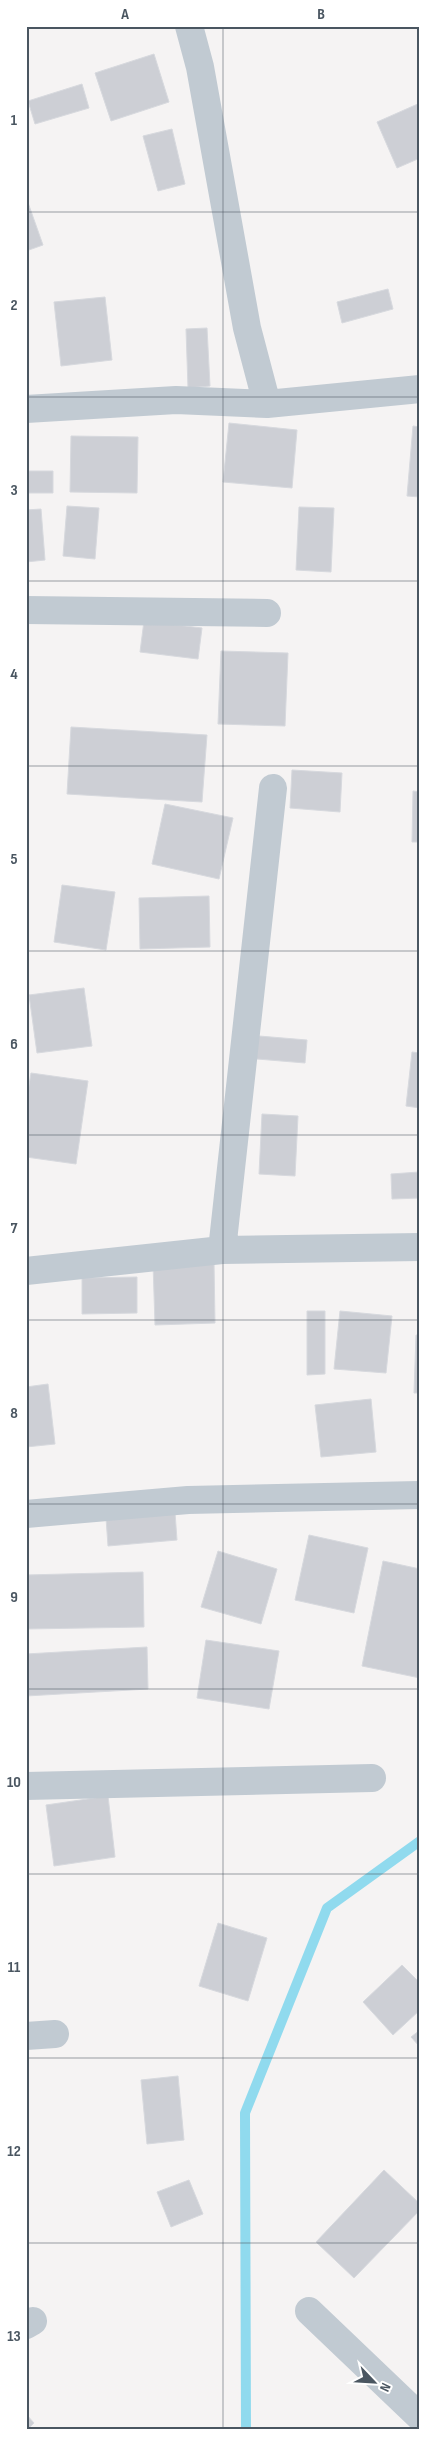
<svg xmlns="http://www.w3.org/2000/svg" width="446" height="2455" viewBox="0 0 446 2455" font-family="'Sofia Sans Condensed',sans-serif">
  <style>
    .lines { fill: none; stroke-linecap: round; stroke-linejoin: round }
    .stream { stroke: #90daee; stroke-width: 10 }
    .building { fill: #cdcfd5; stroke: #d7d9de }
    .street { stroke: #c1cad2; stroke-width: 28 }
    .grid { fill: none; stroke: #4a5661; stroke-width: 1; stroke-opacity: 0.55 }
    .neatline { fill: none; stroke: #4a5661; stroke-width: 2 }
    .grid-label { font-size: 16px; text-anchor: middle; font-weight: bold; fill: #4a5661 }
  </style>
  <rect width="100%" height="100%" fill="#f5f3f3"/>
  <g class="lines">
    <path class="stream" d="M246 2429 245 2113 327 1908 420 1841"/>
  </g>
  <path class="building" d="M154 54 169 102 111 121 95 73Z
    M82 84 89 108 35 124 28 101Z
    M420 103V158L397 168 377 122Z
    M172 129 185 184 158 191 143 136Z
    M26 197 43 245 26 251Z
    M388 289 393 309 342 323 337 302Z
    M105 297 112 360 61 366 54 302Z
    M207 328 210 386 188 388 186 329Z
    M229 423 297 430 292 488 223 482Z
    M413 426 420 427V497L407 496Z
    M71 436 138 437 137 493 70 492Z
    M26 471H53V493H26Z
    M67 506 99 508 95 559 63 556Z
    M299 507 334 508 331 572 296 570Z
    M41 509 45 560 26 562V510Z
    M144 621 202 628 198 659 140 652Z
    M221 651 288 653 285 726 218 724Z
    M71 727 207 735 202 802 67 794Z
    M292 770 342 773 340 812 290 808Z
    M413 791 420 792V842H412Z
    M165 804 233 818 219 879 152 864Z
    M62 885 115 892 106 950 54 942Z
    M209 896 210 947 140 949 139 898Z
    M84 988 92 1046 37 1053 29 995Z
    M247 1035 307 1040 305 1063 245 1058Z
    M412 1052 420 1053V1108L406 1106Z
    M31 1073 88 1081 76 1164 26 1157V1103Z
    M262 1114 298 1116 295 1176 259 1174Z
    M419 1172 420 1198 392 1199 391 1174Z
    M214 1261 215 1323 155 1325 153 1263Z
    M137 1277V1313L82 1314V1278Z
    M307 1311H325V1374L307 1375Z
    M340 1311 392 1316 386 1373 334 1369Z
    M416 1335H420V1393H414Z
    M48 1384 55 1444 26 1447V1387Z
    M371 1399 376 1452 321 1457 315 1405Z
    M175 1512 177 1540 108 1546 106 1518Z
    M309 1535 368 1548 354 1613 295 1600Z
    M218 1551 277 1569 261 1624 201 1607Z
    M383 1561 420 1569V1678L362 1666Z
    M143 1572 144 1627 26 1629V1575Z
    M206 1640 279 1651 269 1709 197 1698Z
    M147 1647 148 1689 26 1696V1654Z
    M108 1796 115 1857 54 1866 46 1805Z
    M218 1923 267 1938 248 2001 199 1986Z
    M402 1965 420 1983V2010L393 2035 363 2002Z
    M420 2030V2047L411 2037Z
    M178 2076 184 2140 147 2144 141 2080Z
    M384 2170 420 2204V2210L354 2278 316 2242Z
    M189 2180 203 2214 171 2227 157 2192Z
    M26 2414 34 2423 28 2429H26Z"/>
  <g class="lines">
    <path class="street" d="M189 26 200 67 247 328 267 404
      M26 409 176 400 267 404 420 389
      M26 610 267 613
      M222 1250 273 788
      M26 1271 222 1250 420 1247
      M26 1514 188 1500 419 1495
      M26 1786 372 1778
      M26 2036 55 2034
      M309 2311 420 2417
      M26 2325 33 2321"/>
  </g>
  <path class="grid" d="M223 26V2429M26 212H420M26 397H420M26 581H420M26 766H420M26 951H420M26 1135H420M26 1320H420M26 1504H420M26 1689H420M26 1874H420M26 2058H420M26 2243H420"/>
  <rect width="446" height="2455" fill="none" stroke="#ffffff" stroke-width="55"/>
  <g transform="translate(374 2382) rotate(115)" stroke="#ffffff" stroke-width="4" paint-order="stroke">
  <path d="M0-4L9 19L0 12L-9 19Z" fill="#4a5661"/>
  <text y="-8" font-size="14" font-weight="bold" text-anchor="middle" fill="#4a5661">N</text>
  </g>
  <rect x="28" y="28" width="390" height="2400" class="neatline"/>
  <g class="grid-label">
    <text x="125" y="19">A</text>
    <text x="321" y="19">B</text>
    <text x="14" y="125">1</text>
    <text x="14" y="310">2</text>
    <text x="14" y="495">3</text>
    <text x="14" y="679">4</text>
    <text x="14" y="864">5</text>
    <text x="14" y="1049">6</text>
    <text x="14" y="1233">7</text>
    <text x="14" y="1418">8</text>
    <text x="14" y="1602">9</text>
    <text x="14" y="1787">10</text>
    <text x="14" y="1972">11</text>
    <text x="14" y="2156">12</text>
    <text x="14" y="2341">13</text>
  </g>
</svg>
